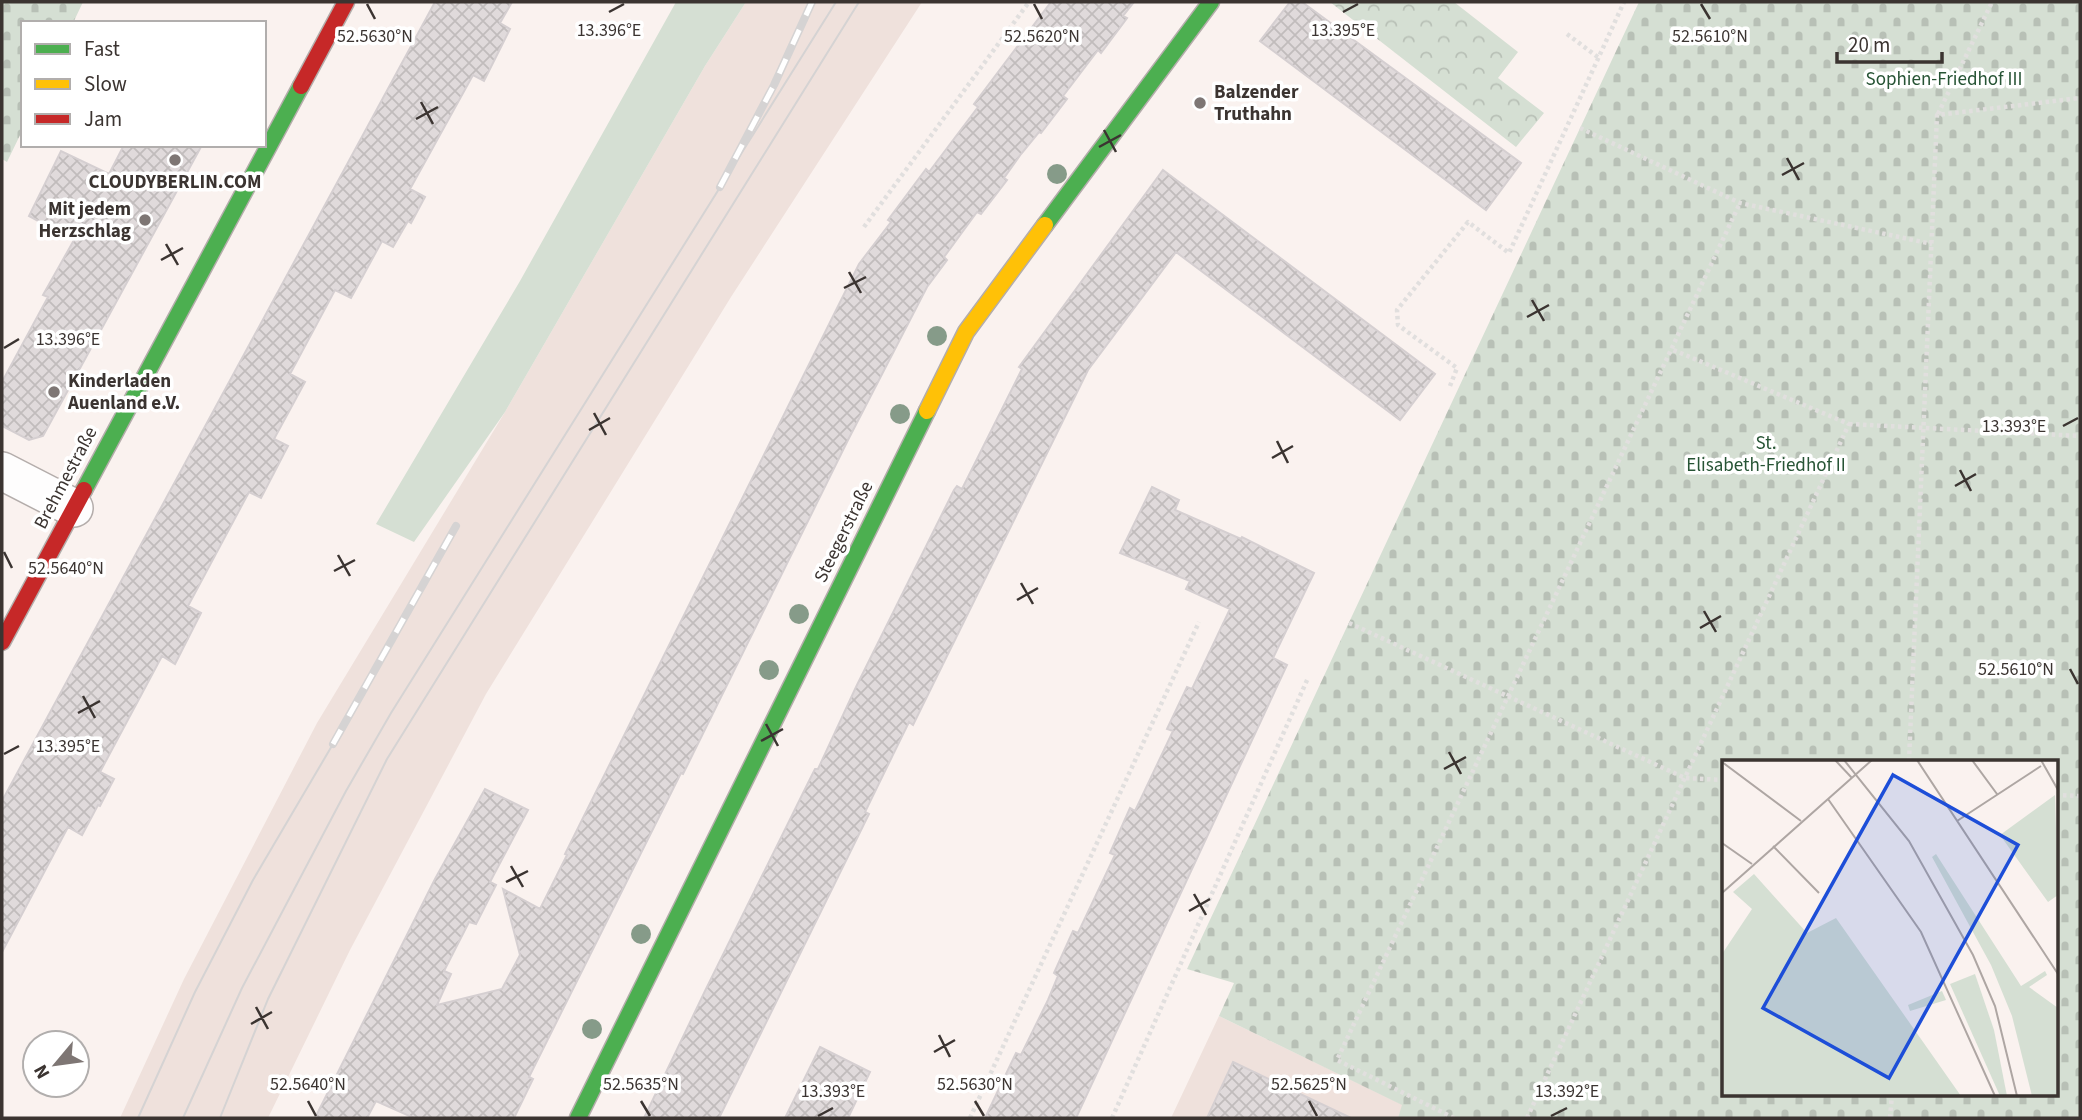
<svg xmlns="http://www.w3.org/2000/svg" width="2082" height="1120" viewBox="0 0 2082 1120" font-family="'Source Sans 3',sans-serif">
  <style>
    .built { fill: #efe1dc }
    .grass { fill: #d5dfd3 }
    .cemetery { fill: url(#cemetery-stones); fill-rule: evenodd }
    .park { fill: url(#park-crowns) }
    .building { fill: url(#building-cross-hatch); stroke: #d5cfd1; stroke-width: 2 }
    .lines { fill: none; stroke-linecap: round; stroke-linejoin: round }
    .street-casing { stroke: #b4adab; stroke-width: 40 }
    .fast-casing { stroke: #b4adab; stroke-width: 19 }
    .slow-casing { stroke: #b4adab; stroke-width: 19 }
    .jam-casing { stroke: #b4adab; stroke-width: 19 }
    .path { stroke: #e1dfde; stroke-width: 4.5; stroke-dasharray: 3.5 3.5; stroke-linecap: butt }
    .street { stroke: #fefdfd; stroke-width: 37 }
    .fast { stroke: #4caf50; stroke-width: 16 }
    .slow { stroke: #ffc107; stroke-width: 16 }
    .jam { stroke: #c62828; stroke-width: 16 }
    .tram { stroke: #d5d3d3; stroke-width: 2 }
    .rail-casing { stroke: #d5d3d3; stroke-width: 8 }
    .rail { stroke: #fff; stroke-width: 5; stroke-dasharray: 16; stroke-linecap: butt }
    .tree { fill: #869b89 }
    .ticks { fill: none; stroke: #3b3431; stroke-width: 2.5 }
    .poi-dot { fill: #7e7674; stroke: #fff; stroke-width: 2.5 }
    .labels { text-anchor: middle; dominant-baseline: central; stroke-width: 7; stroke-linejoin: round; paint-order: stroke }
    .park-label { font-size: 19px; fill: #275435; stroke: #fff }
    .poi-label { font-size: 19px; font-weight: bold; fill: #3b3431; stroke: #fff; text-anchor: start }
    .street-label { font-size: 19px; fill: #3b3431; stroke: #fff }
    .inset-road { fill: none; stroke: #aea6a3; stroke-width: 2 }
    .view { fill: #1d4ed8; fill-opacity: 0.15; stroke: #1d4ed8; stroke-width: 3.5 }
    .inset-edge { fill: none; stroke: #3b3431; stroke-width: 3.5 }
    .ticks-label { font-size: 18px; text-anchor: middle; fill: #3b3431; stroke: #fff; stroke-width: 7; stroke-linejoin: round; paint-order: stroke }
  </style>
  <defs>
    <pattern id="cemetery-stones" width="16" height="16" patternUnits="userSpaceOnUse" patternTransform="scale(1.75)"><rect width="16" height="16" fill="#d5dfd3"/><path d="M2 7V4a2 2 0 0 1 4 0v3zM10 15v-3a2 2 0 0 1 4 0v3z" fill="#b8c0b6"/></pattern>
    <pattern id="park-crowns" width="20" height="18" patternUnits="userSpaceOnUse" patternTransform="scale(1.75)"><rect width="20" height="18" fill="#d5dfd3"/><path d="M2 6a3 3 0 1 1 6 0M12 15a3 3 0 1 1 6 0" fill="none" stroke="#b8c0b6"/></pattern>
    <pattern id="building-cross-hatch" width="8" height="8" patternUnits="userSpaceOnUse" patternTransform="scale(1.75)"><rect width="8" height="8" fill="#e0dadb"/><path d="M0 0l8 8M0 8l8-8" fill="none" stroke="#c1bcbc"/></pattern>
  </defs>
  <rect width="100%" height="100%" fill="#faf2ef"/>
  <path class="built" d="M746 2H922L731 297 486 694 350 950 268 1118H120L184 979 317 723 505 412 705 66Z
    M1219 1016 1403 1105 1398 1118H1171Z"/>
  <path class="grass" d="M676 2H746L705 66 505 412 414 542 376 524 520 281Z"/>
  <path class="cemetery" d="M2 2H83L73 23H23V129L7 162 2 159Z
    M1639 2H2080V1118H1398L1402 1105 1219 1016 1234 983 1187 969ZM1723 761H2056V1094H1723Z"/>
  <path class="park" d="M1330 2H1454L1518 52 1498 78 1544 113 1516 147Z"/>
  <path class="building" d="M435 2H512L500 23 510 29 484 81 473 75 410 189 425 197 411 223 408 221 393 247 382 241 351 298 335 290 290 374 305 382 274 439 288 446 261 498 249 492 188 606 201 613 175 664 162 656 100 772 114 779 100 806 98 805 82 835 68 827 2 952V801Z
    M1051 2H1134L1123 16 1127 18 1101 53 1098 50 1063 96 1067 99 1041 133 1039 132 1021 154 1004 178 1007 180 981 214 977 212 944 257 947 260 927 287 848 440 683 774 681 773 529 1077 533 1079 514 1118H414L376 1101 367 1118H315L435 879 485 789 528 810 490 882 496 885 476 924 469 922 444 971 451 974 437 1005 502 989 520 955 503 889 540 909 567 855 565 854 859 264 891 222 888 220 926 169 929 172 978 107 974 104Z
    M1290 2H1302L1521 163 1486 210 1260 41Z
    M124 145H202L43 436 29 440 2 426V382L48 297 43 295 74 240 29 216 61 151 109 174Z
    M1163 170 1435 374 1400 420 1176 252 1088 370 913 725 909 722 865 812 869 814 719 1118H644L705 991 807 785 815 769H818L856 687 954 490 957 486 962 489 1022 369 1019 367Z
    M1152 487 1179 500 1175 510 1241 539 1242 537 1314 573 1273 658 1287 665 1076 1118H985L1016 1053 1021 1055 1048 1000 1058 976 1054 973 1073 931 1078 933 1115 855 1110 853 1130 808 1135 811 1173 731 1167 729 1187 687 1192 689 1230 609 1186 589 1190 581 1120 553Z
    M820 1047 870 1072 848 1118H785Z
    M1233 1062 1351 1118H1207Z"/>
  <g class="lines">
    <g class="street-casing">
      <path id="street" d="M2 471 74 508"/>
    </g>
    <g class="fast-casing">
      <path id="fast" d="M1045 225 1211 2
        M84 490 301 86
        M578 1118 927 411"/>
    </g>
    <g class="slow-casing">
      <path id="slow" d="M927 411 966 332 1045 225"/>
    </g>
    <g class="jam-casing">
      <path id="jam" d="M301 86 346 2
        M2 642 84 490"/>
    </g>
    <path class="path" d="M1567 34 1599 58
      M1938 114 1992 2
      M1580 128 1740 203 1932 244
      M864 227 1029 2
      M1450 386 1457 368 1398 325 1397 310 1468 222 1509 253 1624 2
      M1849 424 2080 436
      M1349 623 1685 778 1723 780
      M1909 761 1937 115 2080 98
      M2056 795 2080 796
      M970 1118 1199 622
      M1112 1118 1308 678
      M1454 1118 1337 1060 1740 203
      M1527 1118 1849 424 1671 349
      M1890 1118 1892 1094"/>
    <use href="#street" class="street"/>
    <use href="#fast" class="fast"/>
    <use href="#slow" class="slow"/>
    <use href="#jam" class="jam"/>
    <path class="tram" d="M138 1118 195 992 253 880 333 744
      M183 1118 242 988 346 791 391 713 836 2
      M220 1118 268 999 387 759 859 2"/>
    <g class="rail-casing">
      <path id="rail" d="M720 187 774 85 812 2
        M333 744 456 526"/>
    </g>
    <use href="#rail" class="rail"/>
  </g>
  <g class="tree">
    <circle cx="1057" cy="174" r="10"/>
    <circle cx="937" cy="336" r="10"/>
    <circle cx="900" cy="414" r="10"/>
    <circle cx="799" cy="614" r="10"/>
    <circle cx="769" cy="670" r="10"/>
    <circle cx="641" cy="934" r="10"/>
    <circle cx="592" cy="1029" r="10"/>
  </g>
  <path class="ticks" d="M367 4 375 19M1034 4 1042 19M1701 4 1710 19M609 12 624 4M1343 12 1358 4M421 102 433 124M416 119 438 107M1104 130 1116 152M1099 147 1121 135M1787 158 1799 180M1782 175 1804 163M166 244 178 265M161 260 183 248M849 272 861 293M844 288 866 277M1532 300 1544 321M1527 317 1549 305M4 348 19 339M594 413 606 435M2063 426 2078 418M589 430 610 418M1277 441 1288 463M1272 458 1293 446M1960 470 1971 491M1955 486 1976 474M4 552 12 568M338 555 350 576M334 571 355 560M1021 583 1033 604M1017 600 1038 588M1704 611 1716 632M1700 628 1721 616M2070 669 2078 684M83 696 95 718M78 713 100 701M766 724 778 746M761 741 783 729M1449 752 1461 774M4 754 19 746M1444 769 1466 757M511 866 523 887M506 882 528 871M1194 894 1206 915M1189 911 1210 899M256 1007 268 1029M251 1024 272 1012M939 1035 950 1057M934 1052 955 1040M308 1101 316 1116M641 1101 650 1116M975 1101 984 1116M1309 1101 1317 1116M818 1116 833 1108M1551 1116 1567 1108"/>
  <g class="poi-dot">
    <circle cx="1200" cy="103" r="7"/>
    <circle cx="175" cy="160" r="7"/>
    <circle cx="145" cy="220" r="7"/>
    <circle cx="54" cy="392" r="7"/>
  </g>
  <g class="labels">
    <g class="park-label">
      <text x="1944" y="79">Sophien-Friedhof III</text>
      <text x="1766" y="443">St.<tspan x="1766" dy="22">Elisabeth-Friedhof II</tspan></text>
    </g>
    <g class="poi-label">
      <text x="1214" y="92">Balzender<tspan x="1214" dy="22">Truthahn</tspan></text>
      <text x="175" y="182" text-anchor="middle">CLOUDYBERLIN.COM</text>
      <text x="131" y="209" text-anchor="end">Mit jedem<tspan x="131" dy="22">Herzschlag</tspan></text>
      <text x="68" y="381">Kinderladen<tspan x="68" dy="22">Auenland e.V.</tspan></text>
    </g>
    <g class="street-label">
      <text transform="translate(66 478) rotate(-62)">Brehmestraße</text>
      <text transform="translate(844 532) rotate(-64)">Steegerstraße</text>
    </g>
  </g>
  <g transform="translate(1722 760)">
    <rect width="336" height="336" fill="#faf2ef"/>
    <path d="M214 94 299 226 323 211 325 215 307 227 336 248V336H310L290 256 269 205 210 97Z" fill="#d5dfd3"/>
    <path d="M333 35 336 135 326 142 278 75ZM32 114 85 173 114 158 239 336H0V194L30 149 11 132Z" fill="#d5dfd3"/>
    <path d="M220 231 224 240 188 251 186 245Z" fill="#d5dfd3"/>
    <path d="M253 214 272 270 285 336H278L228 224Z" fill="#d5dfd3"/>
    <path class="inset-road" d="M113 0 130 18M122 0 187 81 251 195 273 246 295 336M195 0 336 214M250 0 275 34M319 0 336 30M0 2 79 61M106 39 199 172 273 336M235 61 319 6M0 83 30 104M51 86 97 133M0 133 150 0"/>
    <path class="view" d="M171 15 296 85 167 318 41 248Z"/>
    <rect width="336" height="336" class="inset-edge"/>
  </g>
  <g class="ticks-label">
    <text x="609" y="36">13.396°E</text>
    <text x="1343" y="36">13.395°E</text>
    <text x="375" y="42">52.5630°N</text>
    <text x="1042" y="42">52.5620°N</text>
    <text x="1710" y="42">52.5610°N</text>
    <text x="68" y="345">13.396°E</text>
    <text x="2014" y="432">13.393°E</text>
    <text x="66" y="574">52.5640°N</text>
    <text x="2016" y="675">52.5610°N</text>
    <text x="68" y="752">13.395°E</text>
    <text x="308" y="1090">52.5640°N</text>
    <text x="641" y="1090">52.5635°N</text>
    <text x="975" y="1090">52.5630°N</text>
    <text x="1309" y="1090">52.5625°N</text>
    <text x="833" y="1097">13.393°E</text>
    <text x="1567" y="1097">13.392°E</text>
  </g>
  <rect width="2082" height="1120" fill="none" stroke="#3b3431" stroke-width="7"/>
  <rect x="21" y="21" width="245" height="126" fill="#ffffff" stroke="#b1aead" stroke-width="2"/>
  <rect x="35" y="44" width="35" height="10" fill="#4caf50" stroke="#b1aead" stroke-width="2"/>
  <text x="84" y="56" font-size="21" fill="#3b3431">Fast</text>
  <rect x="35" y="79" width="35" height="10" fill="#ffc107" stroke="#b1aead" stroke-width="2"/>
  <text x="84" y="91" font-size="21" fill="#3b3431">Slow</text>
  <rect x="35" y="114" width="35" height="10" fill="#c62828" stroke="#b1aead" stroke-width="2"/>
  <text x="84" y="126" font-size="21" fill="#3b3431">Jam</text>
  <g transform="translate(56 1064) rotate(241)"><circle r="33" fill="#ffffff" stroke="#b1aead" stroke-width="2"/>
  <path d="M0-5L12 26L0 18L-12 26Z" fill="#7e7674"/>
  <text y="-10" font-size="19" font-weight="bold" text-anchor="middle" fill="#3b3431">N</text>
  </g>
  <path d="M1837 52v10h105v-10" fill="none" stroke="#3b3431" stroke-width="3.5"/>
  <text x="1848" y="52" font-size="21" fill="#3b3431" stroke="#ffffff" stroke-width="5" paint-order="stroke">20 m</text>
</svg>
